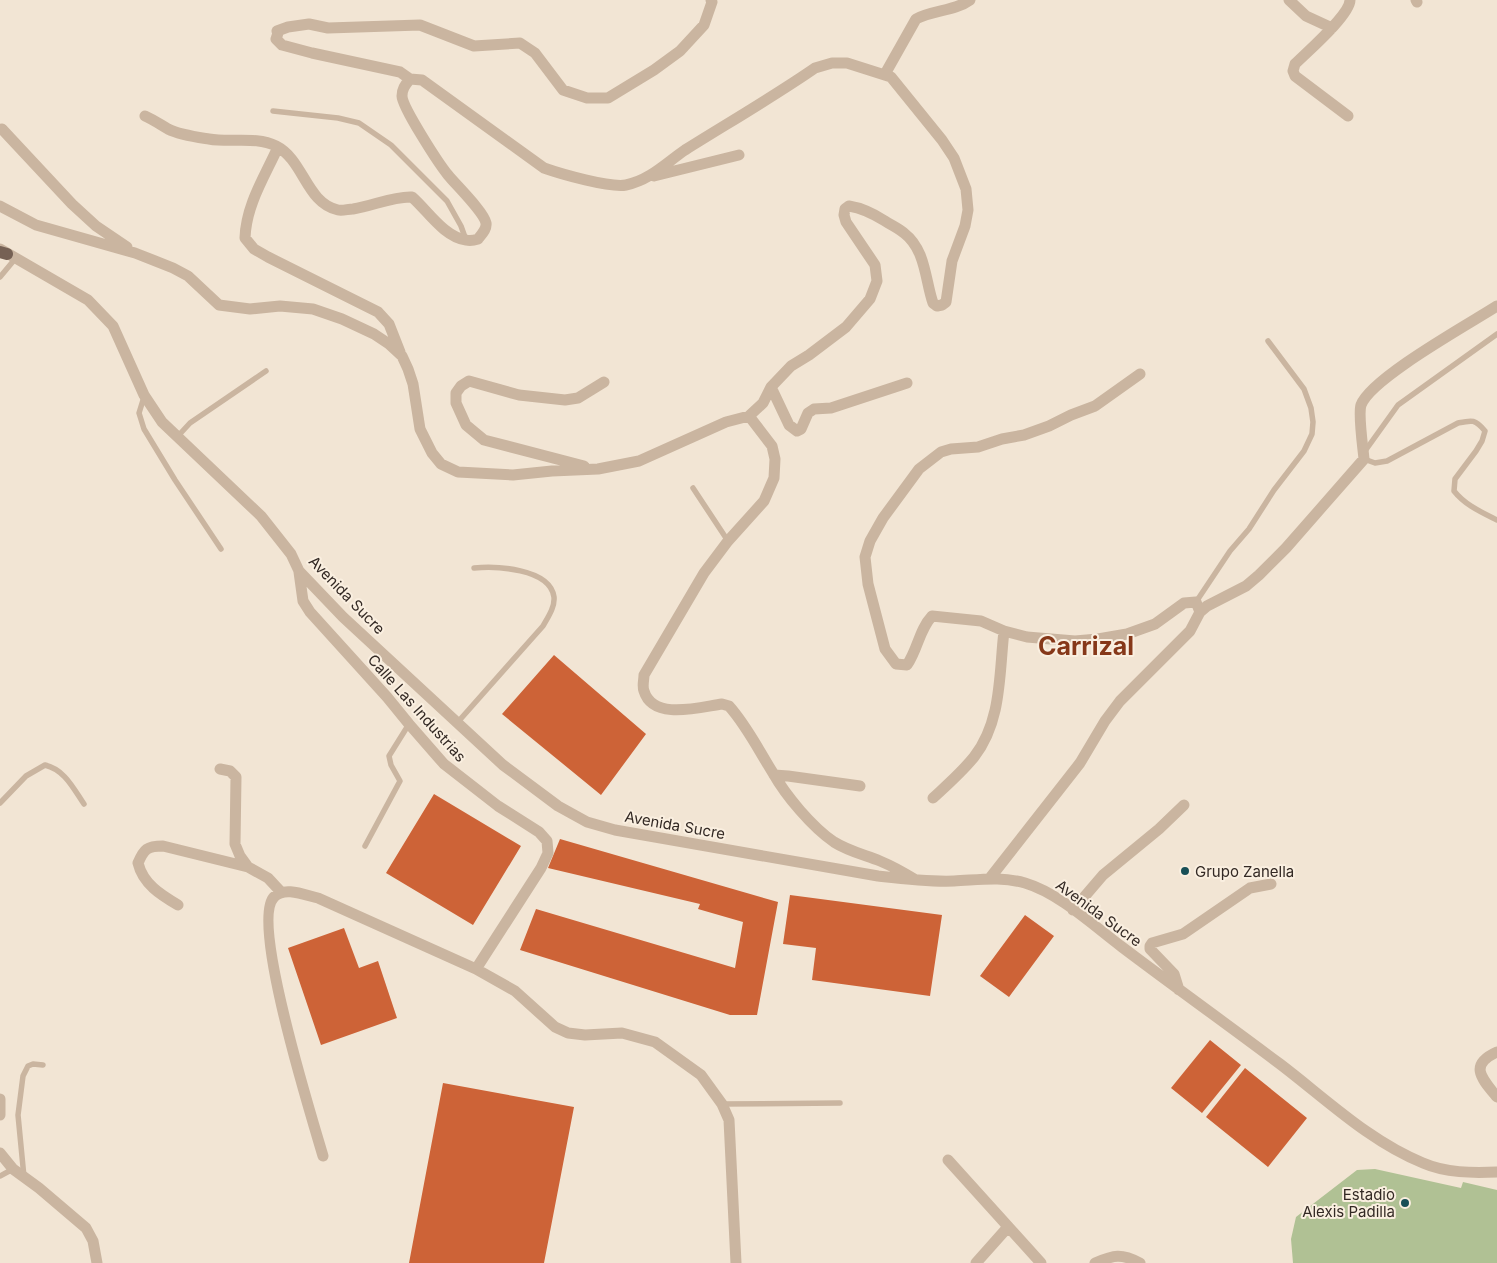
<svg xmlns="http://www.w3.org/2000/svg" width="1497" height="1263" viewBox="0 0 1497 1263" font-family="Inter,sans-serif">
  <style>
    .green { fill: #b0c194 }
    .building { fill: #cd6337 }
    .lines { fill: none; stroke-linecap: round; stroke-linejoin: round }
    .service { stroke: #cab5a0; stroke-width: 5.5 }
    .minor { stroke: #cab5a0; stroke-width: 11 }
    .primary { stroke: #766154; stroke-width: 12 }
    .poi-dot { fill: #184f56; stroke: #faefe0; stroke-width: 2 }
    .labels { text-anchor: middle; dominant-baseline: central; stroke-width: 4; stroke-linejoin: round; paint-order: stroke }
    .street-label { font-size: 15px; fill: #332924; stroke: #faefe0 }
    .poi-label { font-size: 15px; fill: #332924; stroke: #faefe0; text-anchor: start }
    .town-label { font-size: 25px; font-weight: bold; fill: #863819; stroke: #faefe0 }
  </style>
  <rect width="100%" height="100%" fill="#f2e5d4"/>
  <path class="green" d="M1375 1169 1461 1188 1463 1182 1497 1190V1263H1293L1291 1239 1296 1217 1357 1170Z"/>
  <path class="building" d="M554 655 646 734 601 795 502 714Z
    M434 794 521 846 473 925 386 873Z
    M560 839 778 902 757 1015H730L520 950 536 909 735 968 743 922 698 909 700 904 548 868Z
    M790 895 942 915 930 996 812 980 816 948 783 944Z
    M1025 915 1054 936 1009 997 980 976Z
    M344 928 359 968 378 961 397 1018 321 1045 288 948Z
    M1210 1040 1241 1065 1202 1113 1171 1088Z
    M1245 1068 1307 1118 1268 1167 1206 1117Z
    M443 1083 574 1107 544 1263H409Z"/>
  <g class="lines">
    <path class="service" d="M273 111 338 118 359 123 391 145 447 201 461 226 466 240
      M0 277 15 259
      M144 397 139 413 144 429 175 480 221 549
      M178 436 190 423 266 371
      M1365 451 1398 405 1497 334
      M1364 459 1375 463 1387 461 1458 423C1472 420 1475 419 1485 431L1482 441 1476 451 1455 479 1454 491C1465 505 1481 512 1497 520
      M693 488 728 541
      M1196 602 1230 551 1249 529 1274 490 1304 451 1312 434 1313 422 1311 408 1304 389 1268 341
      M457 723 543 626C548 617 555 607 554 597 550 568 495 566 474 568
      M0 803 26 776 45 765C65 770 73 788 84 804
      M365 846 400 781 391 765 389 756 409 724
      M722 1104 840 1103
      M0 1176 13 1169
      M24 1177 18 1115 23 1076 28 1066 33 1064 43 1065"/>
    <path class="minor" d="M1289 0 1306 16 1332 28
      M1416 0 1417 2
      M885 74 916 19C933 10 955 11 970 0
      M410 79 400 72 312 53 282 45 276 39 278 33 277 31 288 27 309 24 328 28 420 25 474 46 520 43 535 53 563 90 587 98H608L654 70 680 51 704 25 712 2 711 0
      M145 116C154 120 161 125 168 129 180 135 196 137 209 139 231 143 256 136 276 146 304 160 306 203 338 210 343 211 348 209 353 209 373 206 393 196 412 197 428 211 444 237 466 240 470 241 475 240 478 239 482 234 487 229 486 223 484 212 456 185 448 175 439 164 402 107 402 96 402 88 406 84 410 79L422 80 544 168C561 174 610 188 626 185 650 180 666 163 685 150 728 123 773 97 815 68L832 63H847L891 77 942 140 954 158 966 189 968 210 965 226 952 261 946 302 942 305 937 306 933 303C925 280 926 250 904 233 898 228 891 225 885 221 874 214 862 208 849 206L845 209 844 215 846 222 875 265 877 281 870 299 846 327 809 355 791 366 771 387 763 403 749 416
      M1348 116 1295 76 1293 71 1295 64C1307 52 1350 15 1350 0
      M2 129 72 204 96 226 127 247
      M278 147C265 176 246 205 245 238L254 249 268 257 378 312 389 324 400 352
      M654 176 739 155
      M0 206 36 225 135 253 173 268 188 276 219 305 250 309 280 306 313 309 342 319 374 334 389 344 402 356 408 369 413 384 420 429 432 453 441 464 458 472 513 475 552 471 598 469 639 461 726 422 749 416 772 446 775 459 774 478 764 501 728 541 704 573 644 675C644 680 642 686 644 691 653 721 700 707 722 704L729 706C747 726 759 751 773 773 786 796 812 827 834 842 848 851 865 855 880 861 892 866 903 872 914 879
      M0 249 88 300 113 326 144 395 162 422 261 516 291 554 299 571 343 617 503 765 558 806 587 822 615 830 878 876C904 879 928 882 954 881 978 880 1001 876 1025 883 1059 893 1094 926 1122 947 1175 987 1228 1025 1280 1064 1326 1099 1369 1141 1423 1163 1446 1173 1472 1173 1497 1172
      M771 387 789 425 797 431 801 429 808 413 814 409 831 408 907 383
      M584 466 484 440 466 425 456 403V393L461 386 469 381 519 395 565 400 578 398 604 382
      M299 572 303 601 310 612 387 697 409 724 444 764 498 806 539 832 547 841 548 853 541 868 476 969 515 991 555 1027 568 1033 585 1035 622 1033 655 1042 701 1075 722 1104 729 1120 736 1263
      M1200 612 1207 606 1246 586 1259 575 1286 548 1364 459C1363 448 1358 414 1361 405 1371 378 1469 324 1497 306
      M220 769 230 771 236 777 235 844 240 856 248 867
      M774 775 788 776 860 786
      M933 798C947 785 962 772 974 757 1002 721 999 674 1004 631
      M990 878 1080 763 1105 721 1120 701 1190 631 1200 612 1196 602 1184 603 1155 624 1127 634 1098 639 1075 641 1027 637 1004 631 981 621 932 616C919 630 918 649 907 665L896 664 885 649 868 584 865 557 870 541 883 518 919 469 941 452 951 449 978 447 1002 439 1024 435 1049 426 1071 415 1095 406 1140 374
      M178 905C161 895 143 884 138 863 144 849 147 846 163 846L248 867 268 878 281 892
      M1073 910 1103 875 1159 829 1184 805
      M1179 990 1174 974 1150 949V946L1152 943 1183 934 1250 888 1271 884
      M1497 1052C1468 1065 1482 1079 1497 1097
      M0 1099V1115
      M0 1153 13 1169 39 1188 86 1228 93 1241 97 1263
      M323 1156C312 1118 250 921 274 897 284 886 305 895 318 898L476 969
      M948 1160 1041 1263
      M976 1263 1008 1227
      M1095 1263C1114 1255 1121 1253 1140 1263"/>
    <path class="primary" d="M0 252 7 254"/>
  </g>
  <g class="poi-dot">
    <circle cx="1185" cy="871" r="5"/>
    <circle cx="1405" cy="1203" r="5"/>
  </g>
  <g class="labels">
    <g class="street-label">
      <text transform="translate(347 595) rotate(46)">Avenida Sucre</text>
      <text transform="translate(417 708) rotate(48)">Calle Las Industrias</text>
      <text transform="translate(675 825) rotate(10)">Avenida Sucre</text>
      <text transform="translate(1099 913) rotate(36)">Avenida Sucre</text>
    </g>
    <g class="poi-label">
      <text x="1195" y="871">Grupo Zanella</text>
      <text x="1395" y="1194" text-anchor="end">Estadio<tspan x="1395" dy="17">Alexis Padilla</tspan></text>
    </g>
    <g class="town-label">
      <text x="1086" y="646">Carrizal</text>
    </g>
  </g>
</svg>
